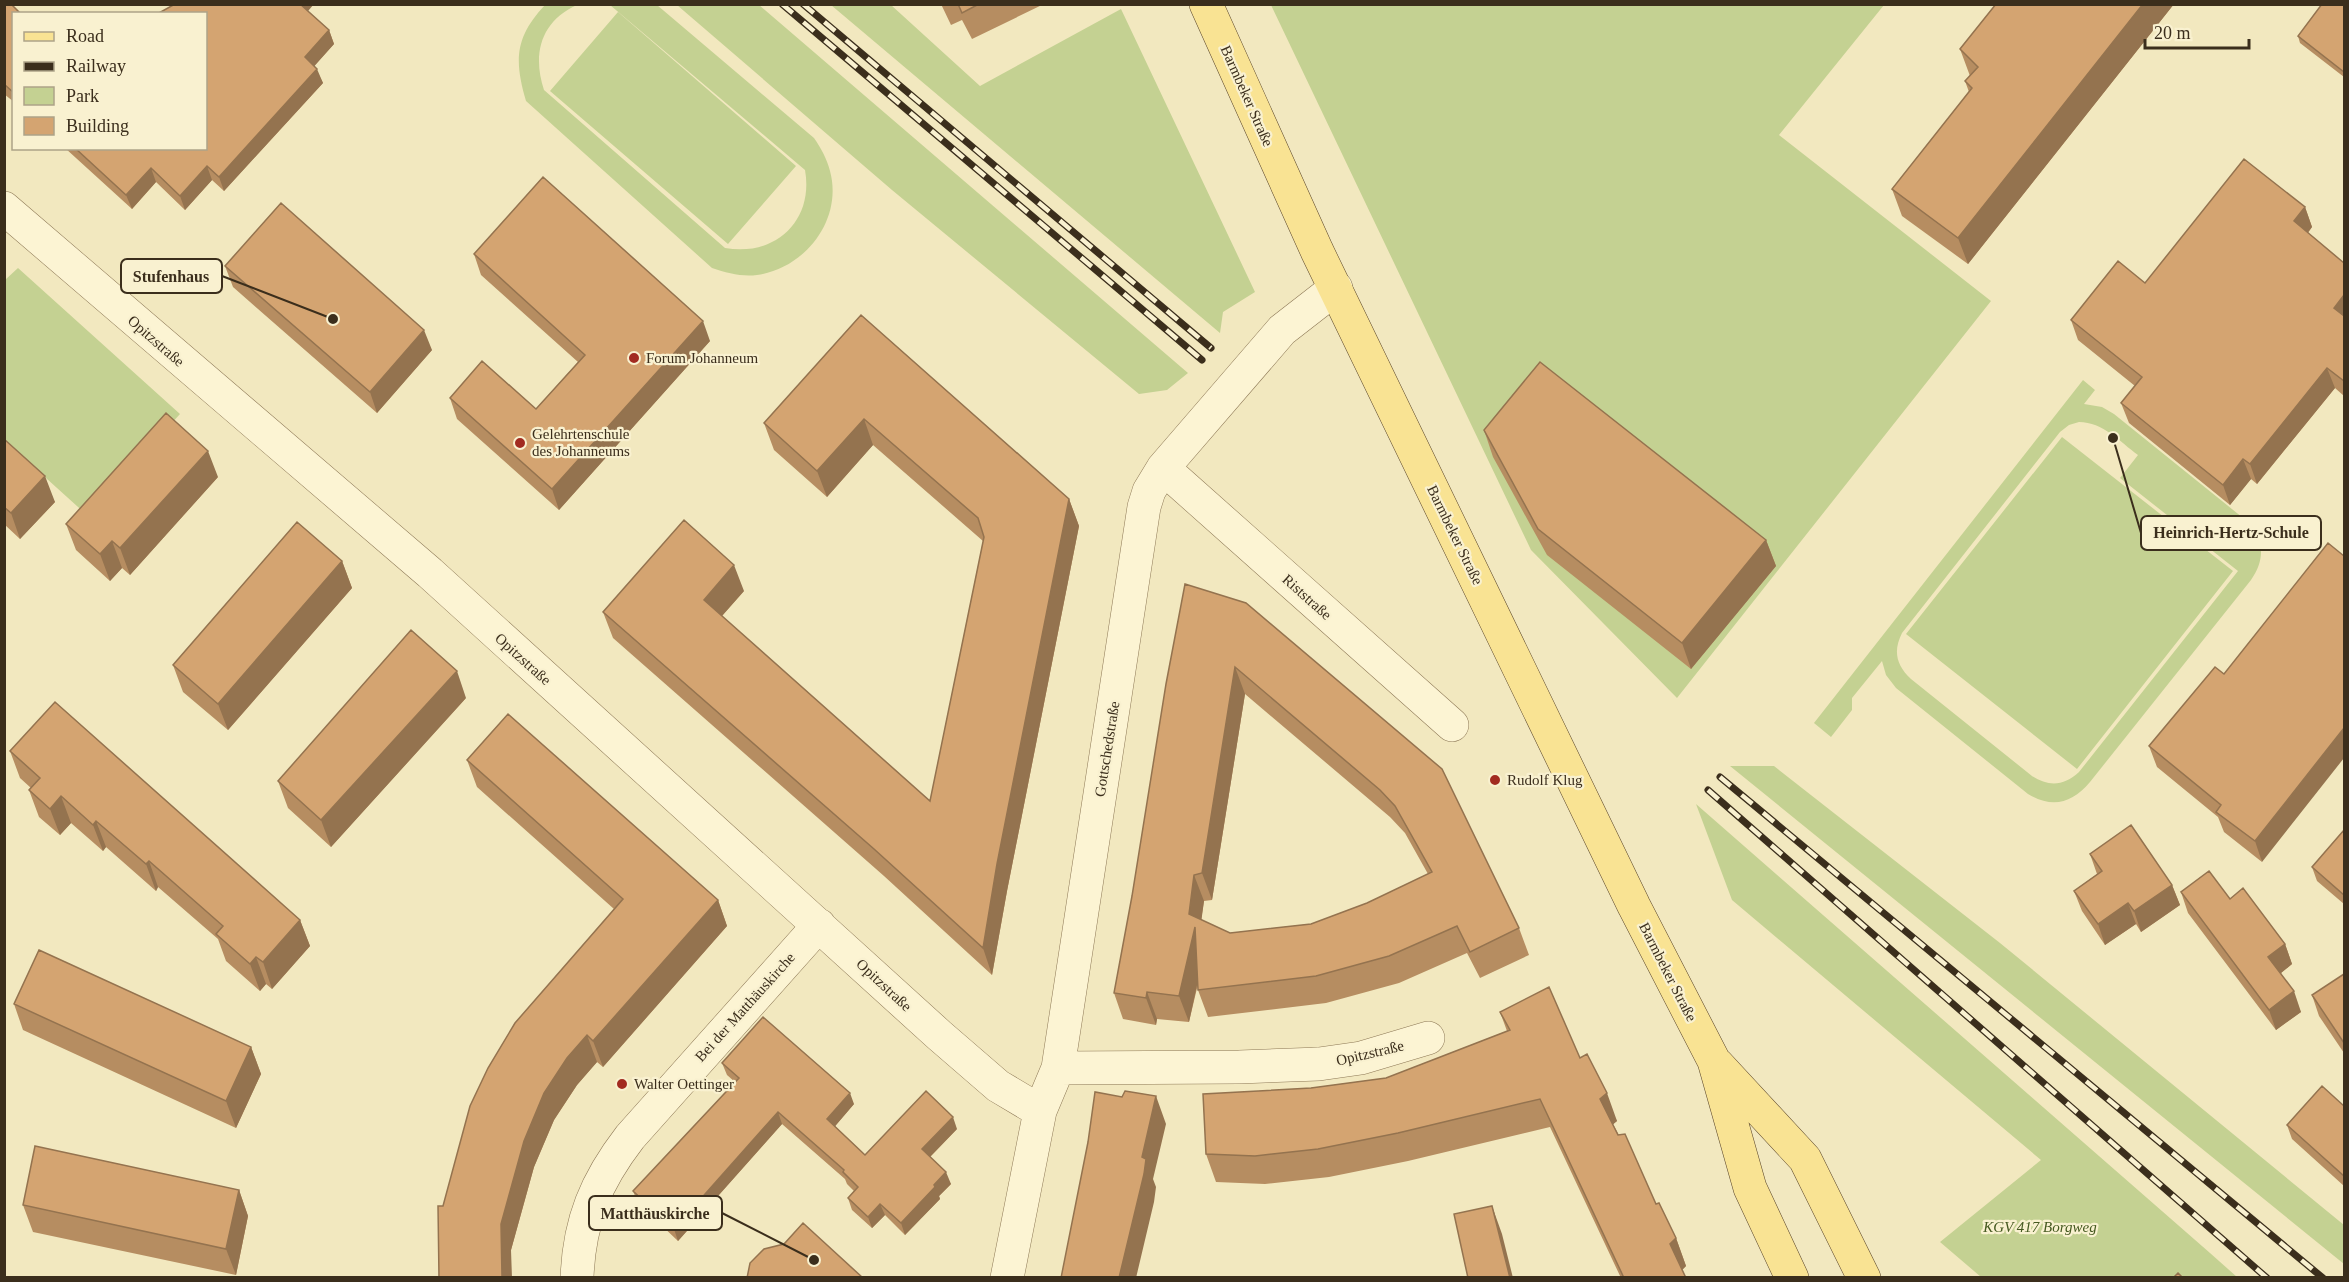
<svg xmlns="http://www.w3.org/2000/svg" width="2349" height="1282" viewBox="0 0 2349 1282" font-family="Georgia,serif">
  <style>
    .green { fill: #c4d192; fill-rule: evenodd }
    .lines { fill: none; stroke-linecap: round; stroke-linejoin: round }
    .minor-casing { stroke: #8d7856; stroke-width: 34 }
    .primary-casing { stroke: #5a452a; stroke-width: 34 }
    .minor { stroke: #fcf4d3; stroke-width: 33 }
    .primary { stroke: #f9e393; stroke-width: 33 }
    .rail-casing { stroke: #3b2e1c; stroke-width: 7 }
    .rail { stroke: #f9f1d0; stroke-width: 4.5; stroke-dasharray: 14; stroke-linecap: butt }
    .wall { fill: #b68d61; fill-rule: evenodd }
    .shaded-wall { fill: #94734f }
    .building { fill: #d4a471; stroke: #94734f; stroke-width: 1.5; fill-rule: evenodd }
    .poi-dot { fill: #a22b20; stroke: #f9f1d0; stroke-width: 2 }
    .labels { text-anchor: middle; dominant-baseline: central; stroke-width: 4.5; stroke-linejoin: round; paint-order: stroke }
    .street-label { font-size: 15px; fill: #3b2e1c; stroke: #f9f1d0 }
    .poi-label { font-size: 15px; fill: #3b2e1c; stroke: #f9f1d0; text-anchor: start }
    .park-label { font-size: 15px; font-style: italic; fill: #455920; stroke: #f9f1d0 }
    .leader { fill: none; stroke: #3b2e1c; stroke-width: 2 }
    .callout-dot { fill: #3b2e1c; stroke: #f9f1d0; stroke-width: 2 }
    .callout { fill: #f9f1d0; stroke: #3b2e1c; stroke-width: 2 }
    .callout-label { font-size: 16px; text-anchor: middle; font-weight: bold; fill: #3b2e1c }
  </style>
  <rect width="100%" height="100%" fill="#f2e8bf"/>
  <path class="green" d="M545 5H577C541 21 532 54 544 90L725 248C776 257 814 220 805 170L610 5H657L814 138C821 148 827 159 830 171 843 219 806 268 757 275 742 277 727 273 712 268L526 101C514 60 515 37 545 5Z
    M677 5H759L1188 373 1167 390 1139 394 892 190Z
    M831 5H891L980 86 1121 9 1255 292 1223 312 1220 333Z
    M1271 5H1884L1779 135 1991 301 1677 698 1531 550Z
    M618 12 796 166 728 244 550 91Z
    M18 268 180 414 88 516 5 441V280Z
    M2083 380 2095 390 2084 404 2102 407 2114 414 2253 526C2264 544 2264 562 2251 580L2090 782C2072 803 2053 809 2028 794L1896 688 1886 675 1882 661 1852 698V710L1831 737 1814 723ZM2079 422C2103 422 2120 442 2138 455L2120 478 2238 571 2079 772C2064 786 2049 787 2032 776L1911 679C1896 665 1893 651 1902 633L2060 432 2069 425Z
    M2062 437 2233 571 2077 769 1906 634Z
    M1730 766H1774L2000 943 2344 1225V1264Z
    M1696 804 2210 1253 2237 1277H1981L1940 1242 2041 1160 1732 900Z"/>
  <g class="lines">
    <g class="minor-casing">
      <path id="minor" d="M4 208 430 573 939 1035 998 1086 1040 1111
        M1163 468 1452 725
        M1058 1068 1239 1067 1319 1064 1361 1058 1428 1038
        M577 1278C579 1221 596 1181 630 1137L819 925
        M1007 1278 1040 1111 1058 1068 1144 507 1149 491 1163 468 1282 330 1336 288"/>
    </g>
    <g class="primary-casing">
      <path id="primary" d="M1206 4 1317 251 1634 906 1714 1061 1750 1188 1792 1278
        M1717 1064 1805 1159 1864 1278"/>
    </g>
    <use href="#minor" class="minor"/>
    <use href="#primary" class="primary"/>
    <g class="rail-casing">
      <path id="rail" d="M782 4 1202 360
        M803 4 1211 348
        M1720 777 2323 1278
        M1708 790 2267 1278"/>
    </g>
    <use href="#rail" class="rail"/>
  </g>
  <path class="wall" d="M4 4 14 14V102L4 94Z
    M941 4H1044L972 39 962 20 951 25Z
    M1996 4H2174L1968 264 1902 216 1892 189 1969 92 1965 81 1970 76 1960 49Z
    M2344 4V77L2300 43 2298 36Z
    M308 11 329 30 334 44 314 66 323 83 224 191 212 180 185 210 156 182 132 209 65 148H206Z
    M2305 207 2312 227 2308 233 2344 263V396L2335 388 2257 484 2251 479 2230 505 2129 423 2121 403 2135 386 2078 340 2071 320 2145 283Z
    M474 254 710 341 559 510 457 419 450 398 536 409 578 362 481 275Z
    M225 266 432 350 377 413 233 287Z
    M861 315 1069 499 1079 526 1007 891 992 975 884 876 613 638 603 612 744 591 722 616 930 801 983 541 873 445 827 497 774 450 764 423Z
    M1484 430 1766 540 1776 566 1691 669 1547 555 1493 457Z
    M4 439 55 502 20 539 4 524Z
    M218 477 130 575 122 568 110 581 76 550 66 524Z
    M342 561 352 588 228 730 183 692 173 665Z
    M1185 584 1519 928 1529 955 1480 978 1467 953 1399 983 1326 1003 1208 1017 1198 990V984L1189 1022 1157 1019 1156 1025 1123 1019 1114 993 1132 896ZM1245 694 1390 817 1405 833 1428 874 1367 903 1311 924 1230 933 1201 920 1204 901 1212 900Z
    M2224 674 2262 862 2224 832 2218 817 2157 767 2149 746Z
    M466 698 331 847 288 808 278 781Z
    M10 751 300 920 310 946 272 989 266 984 260 991 226 961 218 939 158 887 156 891 106 847 103 851 71 823 60 835 39 817 29 790 31 788 20 778Z
    M467 760 718 900 727 926 603 1067 597 1062 577 1085 554 1120 534 1167 511 1250 443 1206 614 909 477 787Z
    M2344 830V904L2317 881 2312 867Z
    M2090 854 2172 885 2180 905 2141 932 2136 924 2105 945 2082 911 2074 891 2097 874Z
    M2181 892 2230 899 2285 944 2292 964 2281 973 2301 1012 2276 1030 2188 913Z
    M2344 975V1053L2319 1016 2312 995Z
    M14 1004 251 1047 261 1074 236 1128 23 1030Z
    M1500 1012 1580 1058 1617 1121 1613 1124 1656 1204 1676 1238 1686 1266 1682 1270 1686 1278H1621L1550 1127 1408 1161 1329 1177 1265 1184 1216 1182 1206 1154 1311 1088 1386 1078 1507 1031Z
    M722 1063 854 1104 835 1126 865 1155 957 1129 930 1157 951 1184 939 1196 940 1199 905 1235 885 1215 872 1228 852 1210 848 1198 854 1191 847 1184 845 1179 782 1124 678 1241 638 1203 633 1191 735 1082 727 1075Z
    M2344 1106V1186L2292 1139 2287 1125Z
    M239 1190 248 1216 236 1275 33 1232 23 1205Z"/>
  <path class="shaded-wall" d="M299 4H314L303 17Z
    M2143 4H2174L1968 264 1958 238Z
    M329 30 334 44 310 71 305 57Z
    M317 69 323 83 224 191 219 177Z
    M207 166 212 180 185 210 180 196Z
    M151 168 156 182 132 209 126 195Z
    M2305 207 2312 227 2301 241 2294 221Z
    M2344 295V324L2334 308Z
    M703 321 710 341 559 510 552 489Z
    M424 330 432 350 377 413 370 392Z
    M2327 368 2335 388 2257 484 2250 464Z
    M864 419 873 445 827 497 817 471Z
    M208 451 218 477 130 575 120 548Z
    M2243 459 2251 479 2230 505 2223 485Z
    M45 476 55 502 20 539 11 513Z
    M1069 499 1079 526 1007 891 992 975 983 948 997 864Z
    M1766 540 1776 566 1691 669 1682 643Z
    M112 541 122 568 110 581 100 554Z
    M342 561 352 588 228 730 218 704Z
    M734 565 744 591 713 626 704 600Z
    M1235 667 1245 694 1212 900 1202 873Z
    M457 671 466 698 331 847 321 820Z
    M2344 728V758L2262 862 2255 841Z
    M61 796 71 823 60 835 50 809Z
    M96 821 106 847 103 851 93 825Z
    M149 861 158 887 156 891 146 864Z
    M1194 875 1204 901 1199 938 1204 953 1189 1022 1179 996Z
    M2172 885 2180 905 2141 932 2134 911Z
    M718 900 727 926 603 1067 593 1041Z
    M2128 903 2136 924 2105 945 2098 924Z
    M300 920 310 946 272 989 263 962Z
    M2285 944 2292 964 2276 977 2268 957Z
    M256 957 266 984 260 991 250 964Z
    M2294 991 2301 1012 2276 1030 2269 1010Z
    M1147 992 1157 1019 1156 1025 1146 998Z
    M587 1035 597 1062 577 1085 554 1120 534 1167 511 1250 512 1278H502L501 1224 524 1141 544 1093 567 1058Z
    M251 1047 261 1074 236 1128 226 1101Z
    M850 1093 854 1104 831 1131 827 1119Z
    M1607 1093 1617 1121 1610 1127 1600 1099Z
    M1156 1096 1166 1124 1153 1179 1156 1187 1154 1202 1136 1278H1119L1142 1157Z
    M778 1112 782 1124 678 1241 674 1229Z
    M953 1117 957 1129 926 1161 922 1149Z
    M946 1172 951 1184 939 1196 940 1199 905 1235 901 1223Z
    M239 1190 248 1216 236 1275 226 1249Z
    M880 1204 885 1215 872 1228 868 1217Z
    M1492 1206 1502 1234 1513 1278H1510Z
    M1676 1238 1686 1266 1680 1272 1670 1244Z"/>
  <path class="building" d="M4 4H11L21 14H14V93L4 84Z
    M175 4H300L329 30 305 57 317 69 219 177 207 166 180 196 151 168 126 195 75 148H206V14H157Z
    M958 4H979L962 13Z
    M1996 4H2143L1958 238 1892 189 1972 88 1965 81 1978 67 1960 49Z
    M2322 4H2344V72L2298 36Z
    M2244 159 2305 207 2294 221 2344 263V295L2334 308 2344 316V381L2327 368 2250 464 2243 459 2223 485 2121 403 2142 377 2071 320 2118 261 2145 283Z
    M543 177 703 321 552 489 450 398 482 361 536 409 585 355 474 254Z
    M281 203 424 330 370 392 225 266Z
    M861 315 1069 499 997 864 983 948 874 849 603 612 684 520 734 565 704 600 930 801 984 537 978 518 864 419 817 471 764 423Z
    M1540 362 1766 540 1682 643 1538 529 1484 430Z
    M166 413 208 451 120 548 112 541 100 554 66 524Z
    M4 439 45 476 11 513 4 507Z
    M297 522 342 561 218 704 173 665Z
    M2328 543 2344 556V728L2255 841 2216 812 2221 805 2149 746 2215 667 2224 674Z
    M1185 584 1246 603 1442 769 1519 928 1470 952 1457 926 1389 956 1316 976 1198 990 1195 927 1179 996 1147 992 1146 998 1114 993 1132 896 1166 684ZM1235 667 1380 790 1395 806 1432 872 1367 903 1311 924 1230 933 1189 914 1194 875 1202 873Z
    M411 630 457 671 321 820 278 781Z
    M55 702 300 920 263 962 256 957 250 964 216 934 223 926 149 861 146 864 96 821 93 825 61 796 50 809 29 790 40 778 10 751Z
    M508 714 718 900 593 1041 587 1035 567 1058 544 1093 524 1141 501 1224 502 1278H439L438 1206H443L470 1106 488 1068 515 1023 623 899 467 760Z
    M2131 825 2172 885 2134 911 2128 903 2098 924 2074 891 2102 871 2090 854Z
    M2344 830V895L2312 867Z
    M2209 871 2230 899 2243 888 2285 944 2268 957 2294 991 2269 1010 2181 892Z
    M39 950 251 1047 226 1101 14 1004Z
    M2344 974V1043L2312 995Z
    M1549 987 1580 1058 1587 1054 1607 1093 1600 1099 1618 1135 1625 1134 1656 1204 1659 1203 1676 1238 1670 1244 1686 1278H1624L1540 1099 1398 1133 1318 1149 1255 1156 1206 1154 1203 1094 1311 1088 1386 1078 1510 1030 1500 1012Z
    M763 1017 850 1093 827 1119 865 1155 926 1091 953 1117 922 1149 946 1172 934 1185 935 1187 901 1223 880 1204 868 1217 848 1198 858 1187 843 1172 844 1170 778 1112 674 1229 633 1191 739 1078 722 1063Z
    M2322 1086 2344 1106V1176L2287 1125Z
    M1125 1091 1156 1096 1142 1157 1146 1159 1144 1174 1119 1278H1061L1088 1142 1095 1092 1122 1097Z
    M35 1146 239 1190 226 1249 23 1205Z
    M1492 1206 1510 1278H1468L1454 1214Z
    M803 1223 863 1278H747L750 1263 764 1249 784 1244Z
    M2178 1273 2183 1278H2173Z"/>
  <g class="poi-dot">
    <circle cx="634" cy="358" r="6"/>
    <circle cx="520" cy="443" r="6"/>
    <circle cx="1495" cy="780" r="6"/>
    <circle cx="622" cy="1084" r="6"/>
  </g>
  <g class="labels">
    <g class="street-label">
      <text transform="translate(1247 96) rotate(66)">Barmbeker Straße</text>
      <text transform="translate(156 341) rotate(41)">Opitzstraße</text>
      <text transform="translate(1455 535) rotate(64)">Barmbeker Straße</text>
      <text transform="translate(1307 597) rotate(42)">Riststraße</text>
      <text transform="translate(523 659) rotate(42)">Opitzstraße</text>
      <text transform="translate(1107 749) rotate(-81)">Gottschedstraße</text>
      <text transform="translate(1668 972) rotate(63)">Barmbeker Straße</text>
      <text transform="translate(884 985) rotate(43)">Opitzstraße</text>
      <text transform="translate(745 1007) rotate(-48)">Bei der Matthäuskirche</text>
      <text transform="translate(1370 1053) rotate(-13)">Opitzstraße</text>
    </g>
    <g class="poi-label">
      <text x="646" y="358">Forum Johanneum</text>
      <text x="532" y="434">Gelehrtenschule<tspan x="532" dy="17">des Johanneums</tspan></text>
      <text x="1507" y="780">Rudolf Klug</text>
      <text x="634" y="1084">Walter Oettinger</text>
    </g>
    <g class="park-label">
      <text x="2040" y="1227">KGV 417 Borgweg</text>
    </g>
  </g>
  <path class="leader" d="M333 319L222 276M2113 438L2141 533M814 1260L722 1213"/>
  <g class="callout-dot">
    <circle cx="333" cy="319" r="6"/>
    <circle cx="2113" cy="438" r="6"/>
    <circle cx="814" cy="1260" r="6"/>
  </g>
  <g class="callout">
    <rect x="121" y="259" width="101" height="34" rx="6"/>
    <rect x="2141" y="516" width="180" height="34" rx="6"/>
    <rect x="589" y="1196" width="133" height="34" rx="6"/>
  </g>
  <g class="callout-label">
    <text x="171" y="282">Stufenhaus</text>
    <text x="2231" y="538">Heinrich-Hertz-Schule</text>
    <text x="655" y="1219">Matthäuskirche</text>
  </g>
  <rect width="2349" height="1282" fill="none" stroke="#3b2e1c" stroke-width="12"/>
  <rect x="12" y="12" width="195" height="138" fill="#f9f1d0" stroke="#ada388" stroke-width="1.5"/>
  <rect x="24" y="32" width="30" height="9" fill="#f9e393" stroke="#ada388" stroke-width="1.5"/>
  <text x="66" y="42" font-size="18" fill="#3b2e1c">Road</text>
  <rect x="24" y="62" width="30" height="9" fill="#3b2e1c" stroke="#ada388" stroke-width="1.5"/>
  <text x="66" y="72" font-size="18" fill="#3b2e1c">Railway</text>
  <rect x="24" y="87" width="30" height="18" fill="#c4d192" stroke="#ada388" stroke-width="1.5"/>
  <text x="66" y="102" font-size="18" fill="#3b2e1c">Park</text>
  <rect x="24" y="117" width="30" height="18" fill="#d4a471" stroke="#ada388" stroke-width="1.5"/>
  <text x="66" y="132" font-size="18" fill="#3b2e1c">Building</text>
  <path d="M2145 39v9h104v-9" fill="none" stroke="#3b2e1c" stroke-width="3"/>
  <text x="2154" y="39" font-size="18" fill="#3b2e1c" stroke="#f9f1d0" stroke-width="4.5" paint-order="stroke">20 m</text>
</svg>
